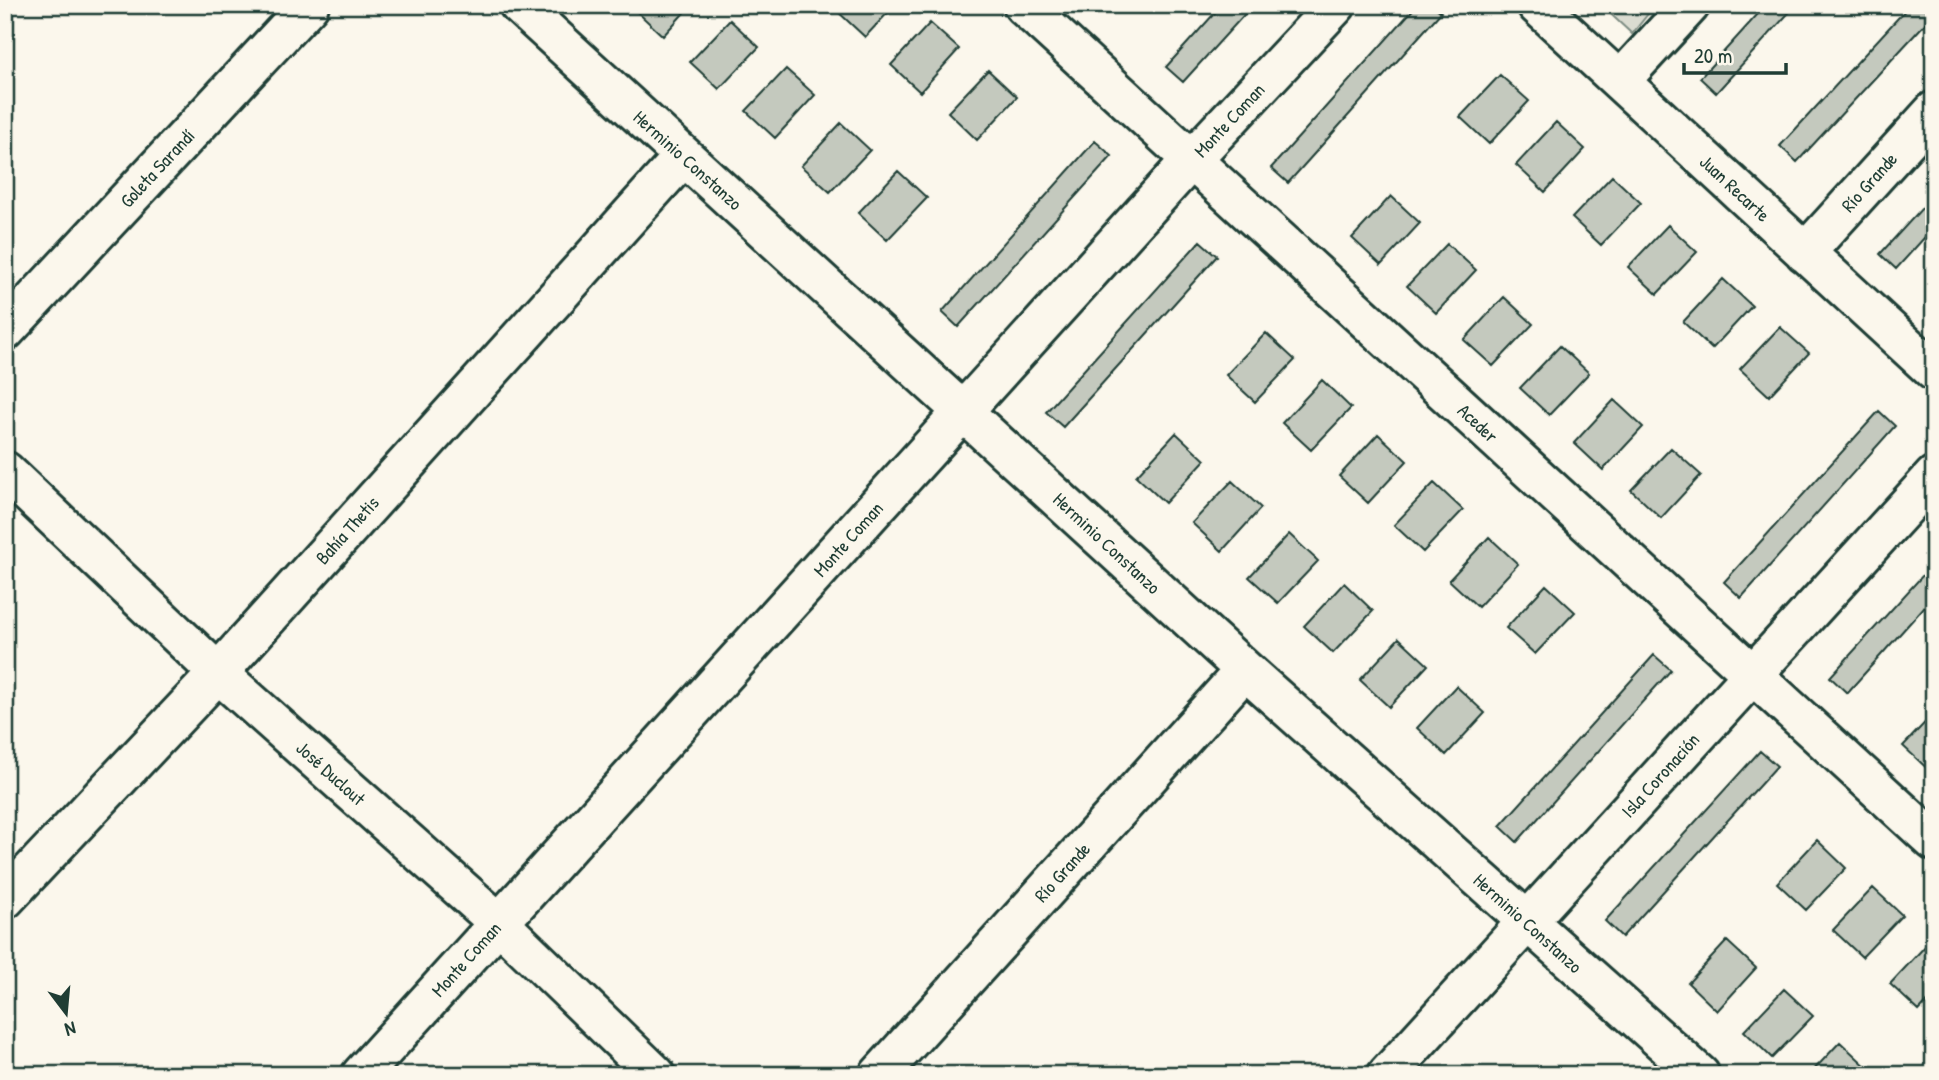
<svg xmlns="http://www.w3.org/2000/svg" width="1939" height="1080" viewBox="0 0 1939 1080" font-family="'Patrick Hand',sans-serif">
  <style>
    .green { fill: #dbdcd1; stroke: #7d8c82; stroke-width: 2 }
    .building { fill: #c4c9be; stroke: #1f3d34; stroke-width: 2 }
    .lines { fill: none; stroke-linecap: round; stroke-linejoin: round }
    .minor-casing { stroke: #1f3d34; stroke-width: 44 }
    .minor { stroke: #fbf7ec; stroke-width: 38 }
    .labels { text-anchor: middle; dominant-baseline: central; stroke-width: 5; stroke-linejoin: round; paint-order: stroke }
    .street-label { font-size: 19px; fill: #1f3d34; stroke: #fbf7ec }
  </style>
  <rect width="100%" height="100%" fill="#fbf7ec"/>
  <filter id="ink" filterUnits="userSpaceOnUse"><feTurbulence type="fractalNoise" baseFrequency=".0143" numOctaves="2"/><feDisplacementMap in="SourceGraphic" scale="14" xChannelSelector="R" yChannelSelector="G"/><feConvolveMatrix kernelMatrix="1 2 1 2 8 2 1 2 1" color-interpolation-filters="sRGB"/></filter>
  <g filter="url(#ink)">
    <path class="green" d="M1601 5H1655L1632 34Z"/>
    <path class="building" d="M637 5H691L663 36 634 9Z
      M841 5H895L865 37 836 10Z
      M1222 5H1253L1183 82 1166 67Z
      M1417 5H1433L1441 12 1288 183 1271 168Z
      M1766 5H1796L1716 93 1700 78Z
      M1910 5H1934V14L1797 162 1780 146Z
      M730 20 759 47 719 89 690 62Z
      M930 23 959 49 920 92 891 65Z
      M786 69 815 95 775 138 746 111Z
      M988 70 1017 97 977 140 948 112Z
      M1500 75 1529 101 1489 144 1460 117Z
      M1556 122 1585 149 1545 192 1516 165Z
      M841 123 870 150 830 192 801 166Z
      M1095 141 1112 156 958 327 942 312Z
      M898 171 927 198 887 240 858 213Z
      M1612 176 1641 203 1601 245 1572 218Z
      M1934 195V227L1896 269 1880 254Z
      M1391 196 1420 223 1381 265 1352 238Z
      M1668 225 1697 252 1657 294 1628 267Z
      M1200 241 1217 256 1063 427 1046 412Z
      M1447 244 1476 270 1436 313 1407 286Z
      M1723 279 1752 306 1712 349 1683 322Z
      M1504 297 1533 324 1493 366 1464 340Z
      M1780 327 1809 353 1769 396 1740 369Z
      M1266 333 1295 360 1255 402 1226 375Z
      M1560 346 1589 373 1549 415 1520 388Z
      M1322 380 1351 408 1311 450 1282 423Z
      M1614 400 1643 427 1603 470 1574 443Z
      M1879 411 1895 426 1741 598 1724 582Z
      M1176 433 1205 460 1165 503 1136 476Z
      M1378 434 1407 461 1368 503 1339 476Z
      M1671 448 1701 475 1661 518 1631 490Z
      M1232 481 1261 508 1222 551 1192 523Z
      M1434 483 1463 510 1423 552 1394 525Z
      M1289 534 1318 561 1278 603 1249 577Z
      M1489 537 1518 564 1478 607 1449 580Z
      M1934 563V596L1847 693 1830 677Z
      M1344 583 1373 611 1333 653 1304 626Z
      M1546 585 1575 612 1535 654 1506 628Z
      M1399 638 1428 665 1389 707 1360 680Z
      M1654 655 1671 670 1517 842 1500 826Z
      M1456 686 1485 713 1446 755 1417 728Z
      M1934 713V771L1932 773 1903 746Z
      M1760 751 1777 766 1622 937 1605 921Z
      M1817 840 1846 868 1806 910 1777 883Z
      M1873 888 1902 915 1862 957 1833 930Z
      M1727 941 1756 968 1717 1011 1688 983Z
      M1930 941 1934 945V995L1919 1011 1890 984Z
      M1784 989 1813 1016 1772 1058 1744 1031Z
      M1840 1042 1869 1069 1863 1075H1809Z"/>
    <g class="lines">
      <g class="minor-casing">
        <path id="minor" d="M519 5 1245 670 1700 1075
          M1023 5 1934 841
          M1537 5 1934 371
          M1621 80 1690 5
          M1805 253 1934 111
          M5 331 309 5
          M5 471 218 673 498 922 656 1075
          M5 899 218 673 684 156
          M361 1075 1191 160 1336 5
          M879 1075 1245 670
          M1387 1075 1934 476"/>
      </g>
      <use href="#minor" class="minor"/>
    </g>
  </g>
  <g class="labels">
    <g class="street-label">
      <text transform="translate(1229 120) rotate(-47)">Monte Coman</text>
      <text transform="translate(688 160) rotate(42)">Herminio Constanzo</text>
      <text transform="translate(157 168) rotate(-47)">Goleta Sarandí</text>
      <text transform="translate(1869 182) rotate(-48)">Río Grande</text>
      <text transform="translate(1735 188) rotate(43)">Juan Recarte</text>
      <text transform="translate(1478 423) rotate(43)">Aceder</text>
      <text transform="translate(347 530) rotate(-48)">Bahía Thetis</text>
      <text transform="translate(848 539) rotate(-48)">Monte Coman</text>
      <text transform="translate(1107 543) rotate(43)">Herminio Constanzo</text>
      <text transform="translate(331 773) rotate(42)">José Duclout</text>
      <text transform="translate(1660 775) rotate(-48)">Isla Coronación</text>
      <text transform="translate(1062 872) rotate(-48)">Río Grande</text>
      <text transform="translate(1528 923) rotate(42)">Herminio Constanzo</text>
      <text transform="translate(466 959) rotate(-48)">Monte Coman</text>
    </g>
  </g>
  <rect width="1939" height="1080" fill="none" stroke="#fbf7ec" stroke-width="28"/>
  <rect x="14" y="14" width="1911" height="1052" fill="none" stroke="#1f3d34" stroke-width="2.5" filter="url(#ink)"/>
  <g transform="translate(66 1013) rotate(164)" stroke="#fbf7ec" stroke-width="5" paint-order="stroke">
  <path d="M0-5L12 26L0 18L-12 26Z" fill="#1f3d34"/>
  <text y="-10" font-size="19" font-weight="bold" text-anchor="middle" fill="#1f3d34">N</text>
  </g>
  <path d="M1684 63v10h102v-10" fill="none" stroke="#1f3d34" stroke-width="3.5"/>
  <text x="1694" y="63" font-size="21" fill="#1f3d34" stroke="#fbf7ec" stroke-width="5" paint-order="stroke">20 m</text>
</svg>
